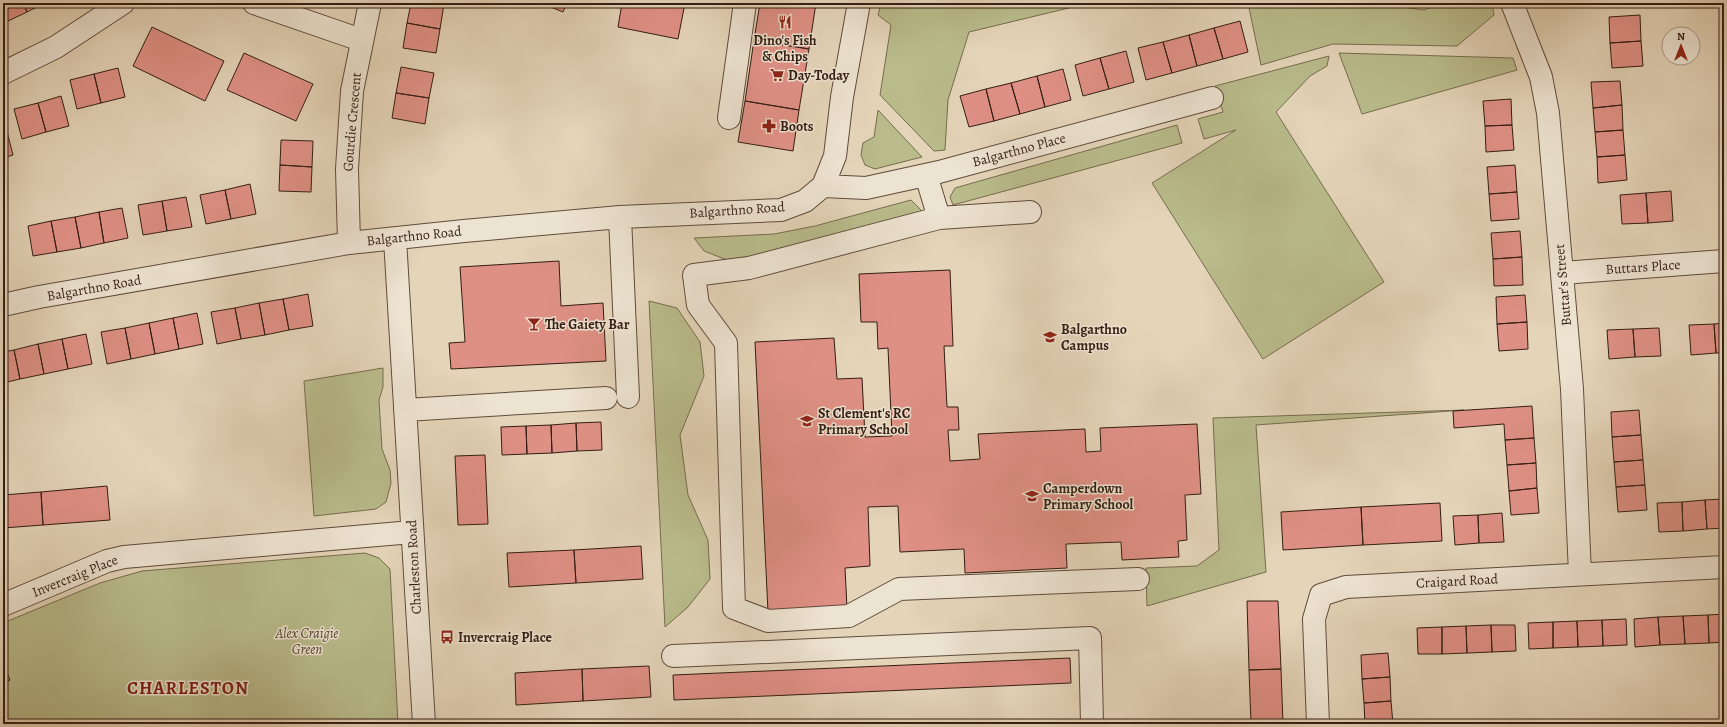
<svg xmlns="http://www.w3.org/2000/svg" width="1727" height="727" viewBox="0 0 1727 727" font-family="Alegreya,serif">
  <style>
    .green { fill: #b9bb8b; stroke: #766c4f }
    .building { fill: #df9085; stroke: #341d13 }
    .lines { fill: none; stroke-linecap: round; stroke-linejoin: round }
    .minor-casing { stroke: #604b3c; stroke-width: 24 }
    .minor { stroke: #ede3d1; stroke-width: 22 }
    .labels { text-anchor: middle; dominant-baseline: central; stroke-width: 3; stroke-linejoin: round; paint-order: stroke }
    .poi-label { font-size: 14px; font-weight: bold; fill: #341d13; stroke: #ede3d1; text-anchor: start }
    .street-label { font-size: 14px; fill: #341d13; stroke: #ede3d1 }
    .park-label { font-size: 14px; font-style: italic; fill: #554431; stroke: #ede3d1 }
    .district-label { font-size: 18px; font-weight: bold; letter-spacing: 1px; fill: #7a1f14; stroke: #ede3d1 }
  </style>
  <rect width="100%" height="100%" fill="#e4d4b8"/>
  <filter id="stains"><feTurbulence type="fractalNoise" baseFrequency=".005" numOctaves="4"/><feColorMatrix values="0 0 0 0 .2 0 0 0 0 .09 0 0 0 0 .02 0 0 0 .5 -.17"/></filter>
  <radialGradient id="worn" r=".72"><stop offset=".6" stop-color="#630" stop-opacity="0"/><stop offset="1" stop-color="#630" stop-opacity=".3"/></radialGradient>
  <path class="green" d="M881 3H1076L1077 6 969 32 948 100 945 150 934 151 880 95 891 25 878 15Z
    M1248 3H1375L1424 10 1441 3H1492L1494 15 1457 46 1333 44 1261 65Z
    M1339 53 1513 58 1517 70 1362 114Z
    M1329 56 1327 66 1310 76 1276 112 1384 282 1263 359 1152 183 1236 130 1204 139 1198 119 1223 112 1215 86Z
    M878 110 922 157 875 169 865 165 861 155 863 143 874 137Z
    M1177 125 1182 143 953 205 950 197 955 188Z
    M911 200 922 211 748 259 727 260 704 251 694 238 774 234 815 226Z
    M649 301 677 308 700 342 704 376 680 435 688 495 708 540 710 579 688 607 665 627Z
    M383 368V387L379 400 382 449 390 470 391 483 386 502 376 509 314 516 304 381Z
    M1464 410 1256 425 1266 572 1147 606 1146 568 1197 566 1219 550 1213 418Z
    M365 553 379 558 390 569 398 724H3V623L100 583 142 571Z"/>
  <path class="building" d="M3 3H23L27 12 4 23 3 20Z
    M23 3H45L27 12Z
    M411 3 444 4 440 29 407 23Z
    M541 3H567L563 12Z
    M622 3H685L678 39 618 27Z
    M760 3H816L809 49 754 40Z
    M1632 3H1658V5L1632 6Z
    M1658 3H1684V4L1658 5Z
    M1640 15 1641 41 1610 43 1609 17Z
    M1240 21 1248 52 1223 59 1214 28Z
    M407 23 440 29 436 53 403 48Z
    M152 27 224 61 205 101 133 66Z
    M1214 28 1223 59 1197 66 1189 35Z
    M1189 35 1197 66 1172 73 1163 42Z
    M754 40 809 49 799 110 745 101Z
    M1641 41 1643 66 1612 68 1610 43Z
    M1163 42 1172 73 1146 80 1138 48Z
    M1126 51 1134 82 1109 89 1100 58Z
    M244 53 313 84 296 121 227 90Z
    M1100 58 1109 89 1083 96 1075 65Z
    M401 67 434 73 429 98 396 93Z
    M118 68 125 97 101 103 94 74Z
    M1063 69 1071 100 1045 107 1037 76Z
    M94 74 101 103 77 109 70 80Z
    M1037 76 1045 107 1020 114 1011 83Z
    M1620 81 1622 105 1593 108 1591 82Z
    M1011 83 1020 114 994 121 986 89Z
    M986 89 994 121 969 127 960 96Z
    M396 93 429 98 425 124 392 118Z
    M61 96 69 126 46 132 38 103Z
    M1511 99 1512 125 1485 126 1483 101Z
    M745 101 799 110 793 151 738 142Z
    M38 103 46 132 22 139 14 109Z
    M1622 105 1623 130 1595 132 1593 108Z
    M5 124 13 155 3 158V125Z
    M1512 125 1514 150 1486 152 1485 126Z
    M1623 130 1625 155 1597 157 1595 132Z
    M281 140 313 141 312 167 280 165Z
    M1625 155 1627 180 1598 183 1597 157Z
    M280 165 312 167 311 192 279 191Z
    M1515 165 1517 192 1489 194 1487 167Z
    M250 184 256 214 231 219 225 190Z
    M225 190 231 219 206 224 200 195Z
    M1671 191 1673 221 1648 223 1646 193Z
    M1517 192 1519 219 1491 221 1489 194Z
    M1646 193 1648 223 1622 224 1620 195Z
    M186 197 192 227 167 231 162 201Z
    M162 201 167 231 143 235 138 205Z
    M122 208 128 238 104 243 99 212Z
    M99 212 104 243 81 248 75 217Z
    M75 217 81 248 57 252 51 221Z
    M51 221 57 252 33 256 28 226Z
    M1520 231 1522 257 1493 259 1491 233Z
    M1522 257 1523 285 1494 286 1493 259Z
    M559 261 561 306 603 303 606 361 451 369 449 343 465 342 460 267Z
    M950 270 953 346H944L947 407H958L959 430H948L950 461 980 459 978 434 1085 429 1086 452 1101 451 1100 428 1197 424 1201 494 1185 495 1187 540 1178 541 1179 557 1122 560 1121 542 1066 544 1067 568 965 573 964 549 900 552 898 506 868 507 870 566 845 568 847 608 768 612 755 342 834 338 837 379 862 378 865 437 892 436 888 348 878 349 877 322H861L859 274Z
    M308 294 313 326 289 330 283 299Z
    M1525 295 1527 322 1497 324 1496 297Z
    M283 299 289 330 265 335 259 303Z
    M259 303 265 335 241 339 235 308Z
    M235 308 241 339 217 344 211 312Z
    M197 313 203 344 179 349 173 318Z
    M173 318 179 349 155 354 149 323Z
    M1527 322 1528 349 1499 351 1497 324Z
    M149 323 155 354 131 359 125 328Z
    M1724 323V353H1716L1714 324Z
    M1714 324 1716 353 1691 355 1689 325Z
    M125 328 131 359 107 364 101 332Z
    M1659 328 1661 356 1635 357 1633 329Z
    M1633 329 1635 357 1609 359 1607 330Z
    M86 334 92 364 68 369 62 339Z
    M62 339 68 369 44 374 38 344Z
    M38 344 44 374 20 379 14 350Z
    M14 350 20 379 3 383V352Z
    M1532 406 1534 438 1505 440 1504 424 1454 428 1453 411Z
    M1639 410 1641 435 1612 437 1611 412Z
    M601 422 602 450 577 451 576 423Z
    M576 423 577 451 552 453 551 425Z
    M551 425 552 453 527 454 526 426Z
    M526 426 527 454 502 455 501 427Z
    M1641 435 1643 460 1614 462 1612 437Z
    M1534 438 1536 463 1507 465 1505 440Z
    M485 455 488 524 458 525 455 456Z
    M1643 460 1645 485 1616 487 1614 462Z
    M1536 463 1537 488 1509 491 1507 465Z
    M1645 485 1647 510 1618 512 1616 487Z
    M107 486 110 520 43 525 41 492Z
    M1537 488 1539 513 1511 515 1509 491Z
    M41 492 43 525 3 528V495Z
    M1724 499V528L1707 529 1705 500Z
    M1705 500 1707 529 1683 531 1682 502Z
    M1682 502 1683 531 1659 532 1657 503Z
    M1440 503 1442 541 1363 545 1361 507Z
    M1361 507 1363 545 1283 550 1281 512Z
    M1502 513 1504 542 1479 543 1478 515Z
    M1478 515 1479 543 1455 545 1453 516Z
    M641 546 643 579 576 583 574 550Z
    M574 550 576 583 509 587 507 553Z
    M1247 601H1278L1281 669 1249 670Z
    M1724 614V642L1709 643 1708 615Z
    M1708 615 1709 643 1685 644 1683 616Z
    M1683 616 1685 644 1660 645 1658 617Z
    M1658 617 1660 645 1635 647 1634 619Z
    M1626 619 1627 645 1603 646 1602 620Z
    M1602 620 1603 646 1578 647 1577 621Z
    M1577 621 1578 647 1553 648V622Z
    M1553 622V648L1529 649 1528 623Z
    M1491 625H1515L1516 651 1492 652Z
    M1491 625 1492 652 1467 653 1466 626Z
    M1466 626 1467 653 1442 654V627Z
    M1442 627V654H1418L1417 628Z
    M1388 653 1390 677 1362 679 1361 655Z
    M1070 658 1071 683 674 700 673 675Z
    M3 664 10 680 3 683Z
    M649 666 651 697 583 701 582 669Z
    M582 669 583 701 516 705 515 673Z
    M1281 669 1283 724H1251L1249 670Z
    M1390 677 1391 701 1364 703 1362 679Z
    M1391 701 1393 724H1365L1364 703Z"/>
  <g class="lines">
    <g class="minor-casing">
      <path id="minor" d="M254 3 361 40
        M1512 3 1541 77 1548 113 1572 389 1580 574
        M3 73 56 47 123 3
        M729 118 745 3
        M926 175 939 218
        M823 186 866 188 939 172 1212 98
        M1030 212 939 218 749 268 694 275 698 305 726 343 734 608 768 621 849 616 899 589 1138 579
        M620 217 628 397
        M395 239 424 724
        M349 243 347 169 352 91 370 3
        M1562 273 1724 261
        M3 305 39 297 349 243 464 231 620 217 781 210 805 201 823 186 835 156 842 97 859 3
        M405 410 606 398
        M3 605 107 561 124 557 412 532
        M673 656 1090 638 1092 724
        M1318 724 1314 619 1321 595 1346 587 1724 567"/>
    </g>
    <use href="#minor" class="minor"/>
  </g>
  <defs>
    <g id="restaurant-bare" transform="scale(1.08)"><path d="M-5-6h1v4h1v-4h1v4h1v-4h1v5L-1.5 .5V6h-2V.5L-5-1ZM5-6V6H3V1.5H1.5Q1.5-4 5-6Z" fill="#8f2418" stroke="#ede3d1" stroke-width="2.5" paint-order="stroke"/></g>
    <g id="supermarket-bare" transform="scale(1.08)"><path d="M-6-5.5h2.5l.6 2H6L4.5 2H-2.5L-4.4-4H-6ZM-1.5 3.2a1.3 1.3 0 1 0 .1 0ZM3 3.2a1.3 1.3 0 1 0 .1 0Z" fill="#8f2418" stroke="#ede3d1" stroke-width="2.5" paint-order="stroke"/></g>
    <g id="pharmacy-bare" transform="scale(1.08)"><path d="M-2-6h4v4h4v4h-4v4h-4v-4h-4v-4h4Z" fill="#8f2418" stroke="#ede3d1" stroke-width="2.5" paint-order="stroke"/></g>
    <g id="bar-bare" transform="scale(1.08)"><path d="M-6-5H6L.8 .8V4.5H3.5V6h-7V4.5H-.8V.8Z" fill="#8f2418" stroke="#ede3d1" stroke-width="2.5" paint-order="stroke"/></g>
    <g id="school-bare" transform="scale(1.08)"><path d="M0-5L7-2L0 1L-7-2ZM-4 1L0 2.5L4 1V4Q0 6-4 4Z" fill="#8f2418" stroke="#ede3d1" stroke-width="2.5" paint-order="stroke"/></g>
    <g id="bus-bare" transform="scale(1.08)"><path d="M-5-6H5V4H4V6H2V4H-2V6H-4V4H-5ZM-3.5-4V0h7V-4ZM-3.5 1.2v1.5H-2V1.2ZM2 1.2v1.5H3.5V1.2Z" fill="#8f2418" stroke="#ede3d1" stroke-width="2.5" paint-order="stroke"/></g>
  </defs>
  <g fill-rule="evenodd">
    <use href="#restaurant-bare" x="785" y="22"/>
    <use href="#supermarket-bare" x="777" y="75"/>
    <use href="#pharmacy-bare" x="769" y="126"/>
    <use href="#bar-bare" x="534" y="324"/>
    <use href="#school-bare" x="1050" y="337"/>
    <use href="#school-bare" x="807" y="421"/>
    <use href="#school-bare" x="1032" y="496"/>
    <use href="#bus-bare" x="447" y="637"/>
  </g>
  <g class="labels">
    <g class="poi-label">
      <text x="785" y="40" text-anchor="middle">Dino's Fish<tspan x="785" dy="16">&amp; Chips</tspan></text>
      <text x="788" y="75">Day-Today</text>
      <text x="780" y="126">Boots</text>
      <text x="545" y="324">The Gaiety Bar</text>
      <text x="1061" y="329">Balgarthno<tspan x="1061" dy="16">Campus</tspan></text>
      <text x="818" y="413">St Clement's RC<tspan x="818" dy="16">Primary School</tspan></text>
      <text x="1043" y="488">Camperdown<tspan x="1043" dy="16">Primary School</tspan></text>
      <text x="458" y="637">Invercraig Place</text>
    </g>
    <g class="street-label">
      <text transform="translate(352 122) rotate(-85)">Gourdie Crescent</text>
      <text transform="translate(1019 150) rotate(-15)">Balgarthno Place</text>
      <text transform="translate(737 210) rotate(-4)">Balgarthno Road</text>
      <text transform="translate(414 236) rotate(-6)">Balgarthno Road</text>
      <text transform="translate(1643 267) rotate(-4)">Buttars Place</text>
      <text transform="translate(1563 285) rotate(-95)">Buttar's Street</text>
      <text transform="translate(94 288) rotate(-10)">Balgarthno Road</text>
      <text transform="translate(414 567) rotate(-93)">Charleston Road</text>
      <text transform="translate(75 576) rotate(-22)">Invercraig Place</text>
      <text transform="translate(1457 581) rotate(-3)">Craigard Road</text>
    </g>
    <g class="park-label">
      <text x="307" y="633">Alex Craigie<tspan x="307" dy="16">Green</tspan></text>
    </g>
    <g class="district-label">
      <text x="188" y="688">CHARLESTON</text>
    </g>
  </g>
  <rect width="1727" height="727" fill="none" stroke="#e4d4b8" stroke-width="16"/>
  <rect x="4" y="4" width="1719" height="719" fill="none" stroke="#341d13" stroke-width="2"/>
  <rect x="8" y="8" width="1711" height="711" fill="none" stroke="#341d13"/>
  <g transform="translate(1681 46)"><circle r="19" fill="#ede3d1" stroke="#a39485"/>
  <path d="M0-3L7 15L0 10L-7 15Z" fill="#8f2418"/>
  <text y="-6" font-size="11" font-weight="bold" text-anchor="middle" fill="#341d13">N</text>
  </g>
  <rect width="100%" height="100%" filter="url(#stains)"/>
  <rect width="100%" height="100%" fill="url(#worn)"/>
</svg>
